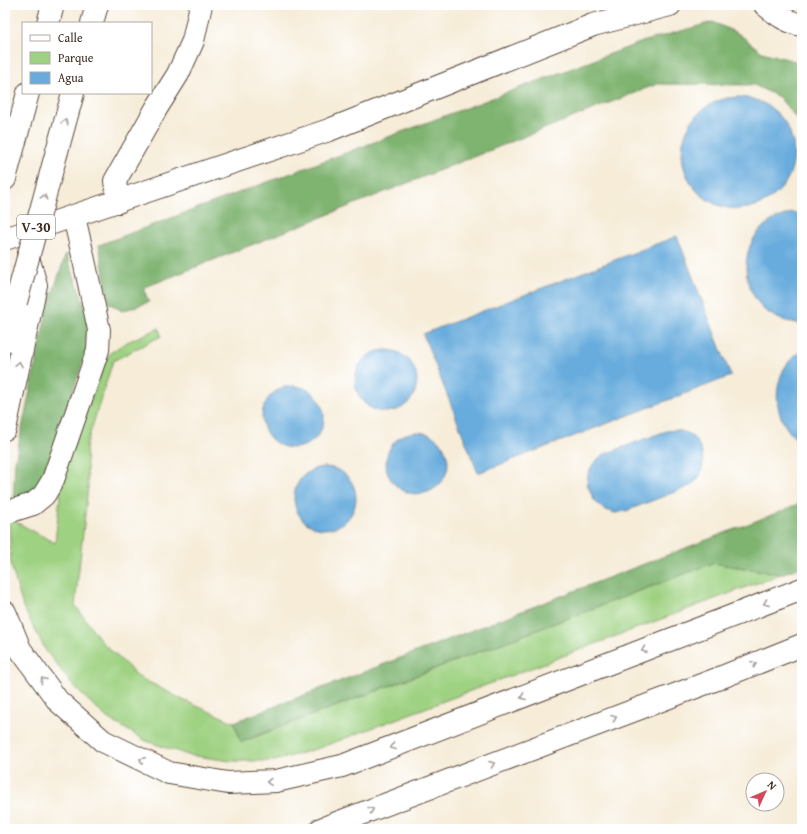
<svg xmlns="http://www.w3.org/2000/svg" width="807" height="834" viewBox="0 0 807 834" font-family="'Gentium Book Plus',serif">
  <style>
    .green { fill: #9ed181; stroke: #6c7e50 }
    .forest { fill: #7eb36f; stroke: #5c6e46 }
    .water { fill: #68acdd; stroke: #526b7e }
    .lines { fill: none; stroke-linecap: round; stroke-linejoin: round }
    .minor-casing { stroke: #57473a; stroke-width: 24 }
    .major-casing { stroke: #57473a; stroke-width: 24 }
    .highway-casing { stroke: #57473a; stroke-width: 24 }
    .minor { stroke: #fff; stroke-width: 22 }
    .major { stroke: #fff; stroke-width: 22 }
    .highway { stroke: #fff; stroke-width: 22 }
    .highway-bridge-casing { stroke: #57473a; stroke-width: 24; stroke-linecap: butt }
    .highway-bridge { stroke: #fff; stroke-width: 22 }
    .oneway { stroke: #a79f9a }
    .labels { text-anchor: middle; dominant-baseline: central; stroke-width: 3.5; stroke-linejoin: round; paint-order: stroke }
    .shield { fill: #fff; stroke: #766a62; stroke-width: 1 }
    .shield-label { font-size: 14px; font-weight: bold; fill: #3b2a1e }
  </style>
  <rect width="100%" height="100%" fill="#fff"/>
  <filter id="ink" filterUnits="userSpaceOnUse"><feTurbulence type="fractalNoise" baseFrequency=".025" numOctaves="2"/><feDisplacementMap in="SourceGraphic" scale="8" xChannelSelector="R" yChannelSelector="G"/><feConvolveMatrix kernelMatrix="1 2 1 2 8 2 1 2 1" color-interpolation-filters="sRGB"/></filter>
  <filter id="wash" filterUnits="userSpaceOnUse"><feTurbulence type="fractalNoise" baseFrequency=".012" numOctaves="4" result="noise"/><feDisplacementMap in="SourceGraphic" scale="16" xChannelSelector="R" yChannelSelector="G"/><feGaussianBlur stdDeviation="0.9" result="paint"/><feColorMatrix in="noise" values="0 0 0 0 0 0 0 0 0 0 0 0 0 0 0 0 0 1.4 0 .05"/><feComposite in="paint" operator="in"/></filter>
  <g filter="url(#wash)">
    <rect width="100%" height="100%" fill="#f6ecd8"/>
    <path class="green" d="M159 328 161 336 113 361 86 446 88 487 75 605 102 642 139 677 185 701 234 722 242 742 713 563 781 574 319 748 275 761H231L188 755 146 741 107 718 75 688 46 651 23 607 11 565 9 518 55 543 62 477 104 364 110 353 125 343Z"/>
    <path class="forest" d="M713 22 739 34 762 52 802 63V126L779 97 754 85 657 84 143 288 149 302 122 311 109 303 99 245 645 41Z
      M66 254 89 317V342L45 477 34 491 13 502 15 461 48 306Z
      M802 502V567L781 574 713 563 241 742 234 722 787 509Z"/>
    <path class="water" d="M682 153a56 56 0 1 1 112 0a56 56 0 1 1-112 0Z
      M792 213H802V324H800C786 321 778 320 766 311 762 309 760 305 758 302 741 280 742 248 762 228 770 220 781 216 792 213Z
      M677 236 731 376 478 473 423 334Z
      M355 381a31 31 0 1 1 62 0a31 31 0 1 1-62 0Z
      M802 350V443C778 428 771 396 783 371 787 362 794 356 802 350Z
      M262 417a31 31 0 1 1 62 0a31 31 0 1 1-62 0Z
      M677 430C681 431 686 432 689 434 703 443 708 466 697 480 695 482 692 484 690 486L626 511 615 513 603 509 594 500 587 484 588 474 593 464 602 455 666 431Z
      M386 463a31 31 0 1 1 62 0a31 31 0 1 1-62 0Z
      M294 498a31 31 0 1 1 62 0a31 31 0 1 1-62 0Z"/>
  </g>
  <g filter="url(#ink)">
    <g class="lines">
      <g class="minor-casing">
        <path id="minor" d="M118 202 115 181 156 109 178 74 193 41 201 5
          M11 511 33 504 44 495 53 480 98 350 99 330 82 251 74 217"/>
      </g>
      <g class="major-casing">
        <path id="major" d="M765 5C776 14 788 23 802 25
          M5 239 329 130 593 25 670 5"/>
      </g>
      <g class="highway-casing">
        <path id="highway" d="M48 23 53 5
          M92 23 97 5
          M57 151 73 93
          M5 179 28 93
          M5 341 16 302
          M5 429 36 285 28 257
          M5 612 20 649 58 701 103 741 169 773 228 783 276 781 342 766 802 589
          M321 829 717 679 802 645"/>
      </g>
      <use href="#minor" class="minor"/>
      <use href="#major" class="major"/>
      <use href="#highway" class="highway"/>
      <g class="highway-bridge-casing">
        <path id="highway-bridge" d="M16 302 57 151"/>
      </g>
      <use href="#highway-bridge" class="highway-bridge"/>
    </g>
    <defs><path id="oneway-chevron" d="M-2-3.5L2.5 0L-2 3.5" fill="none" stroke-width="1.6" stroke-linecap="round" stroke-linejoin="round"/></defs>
    <g class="oneway">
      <use href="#oneway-chevron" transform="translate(65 122) rotate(-74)"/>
      <use href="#oneway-chevron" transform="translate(44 197) rotate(-75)"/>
      <use href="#oneway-chevron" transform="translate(19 364) rotate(-78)"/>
      <use href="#oneway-chevron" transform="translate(766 603) rotate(159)"/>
      <use href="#oneway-chevron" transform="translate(644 650) rotate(159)"/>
      <use href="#oneway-chevron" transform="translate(754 664) rotate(-22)"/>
      <use href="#oneway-chevron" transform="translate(43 680) rotate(-126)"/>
      <use href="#oneway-chevron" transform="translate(523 697) rotate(159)"/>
      <use href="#oneway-chevron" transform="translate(614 718) rotate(-21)"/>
      <use href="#oneway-chevron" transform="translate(393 747) rotate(159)"/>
      <use href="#oneway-chevron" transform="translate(142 760) rotate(-155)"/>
      <use href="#oneway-chevron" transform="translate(492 764) rotate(-21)"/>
      <use href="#oneway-chevron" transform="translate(269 782) rotate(178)"/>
      <use href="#oneway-chevron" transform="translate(371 810) rotate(-21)"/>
    </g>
  </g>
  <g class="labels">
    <rect class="shield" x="17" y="215" width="38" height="24" rx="3"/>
    <g class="shield-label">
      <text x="36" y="227">V-30</text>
    </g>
  </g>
  <rect width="807" height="834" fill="none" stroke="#fff" stroke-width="20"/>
  <rect x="22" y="22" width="130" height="72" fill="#ffffff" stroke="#b1aaa5"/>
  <rect x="30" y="35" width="20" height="6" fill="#ffffff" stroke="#b1aaa5"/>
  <text x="58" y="42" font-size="12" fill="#3b2a1e">Calle</text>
  <rect x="30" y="52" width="20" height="12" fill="#9ed181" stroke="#b1aaa5"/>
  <text x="58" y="62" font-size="12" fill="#3b2a1e">Parque</text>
  <rect x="30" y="72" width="20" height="12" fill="#68acdd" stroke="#b1aaa5"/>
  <text x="58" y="82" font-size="12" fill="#3b2a1e">Agua</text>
  <g transform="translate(765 792) rotate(46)"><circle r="19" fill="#ffffff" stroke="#b1aaa5"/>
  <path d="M0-3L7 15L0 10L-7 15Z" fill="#d1495b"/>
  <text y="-6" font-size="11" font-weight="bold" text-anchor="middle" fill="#3b2a1e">N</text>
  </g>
</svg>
